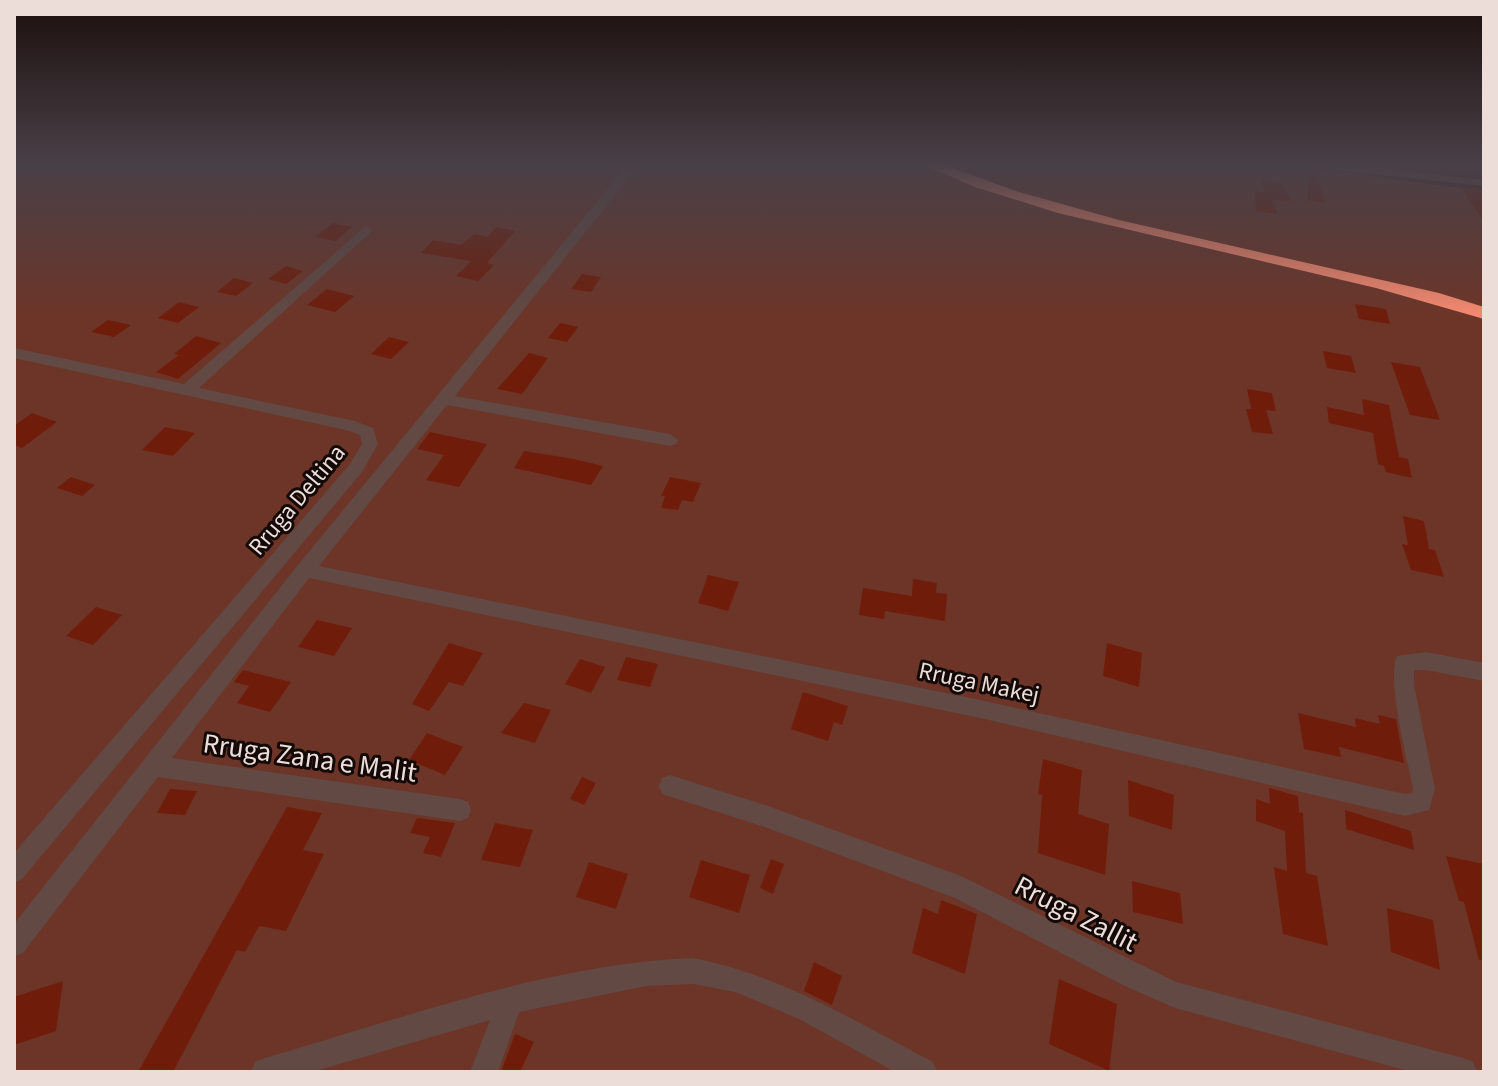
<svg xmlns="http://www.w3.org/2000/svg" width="1498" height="1086" viewBox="0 0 1498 1086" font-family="'Source Sans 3',sans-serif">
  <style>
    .green { fill: #6d3528 }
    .building { fill: #6f1d0a }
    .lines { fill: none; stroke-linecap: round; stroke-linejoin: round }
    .street { fill: #624943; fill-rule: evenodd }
    .highway { fill: #f78a70; fill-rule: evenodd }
    .labels { text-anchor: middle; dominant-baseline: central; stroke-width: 6; stroke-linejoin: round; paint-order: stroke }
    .street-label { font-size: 24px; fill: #ecddd9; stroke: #130907 }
    .near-street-label { font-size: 28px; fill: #ecddd9; stroke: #130907 }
  </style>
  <rect width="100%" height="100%" fill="#321c17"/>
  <path class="green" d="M14 165H1284L1484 191V1072H14Z"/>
  <path class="building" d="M1311 165 1316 169 1325 203 1307 200Z
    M1262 180 1282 184 1291 201 1273 200 1277 214 1256 211 1255 191 1264 192Z
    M1461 187 1481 189 1484 193V222Z
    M333 223 352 227 335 241 315 237Z
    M496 227 515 231 487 263 494 265 478 281 456 276 471 261 421 253 433 240 461 245 474 234 488 237Z
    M286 266 303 271 286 284 268 279Z
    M582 274 601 277 591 292 571 289Z
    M234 278 253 283 236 296 217 292Z
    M327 289 354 296 335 312 307 305Z
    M179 302 199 307 178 323 158 318Z
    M1355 304 1386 309 1390 324 1359 319Z
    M108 320 131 325 114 337 91 332Z
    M560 323 578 327 567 342 548 338Z
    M196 336 221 343 178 379 156 372 179 355 174 354Z
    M389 337 409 342 391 359 371 354Z
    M1323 351 1351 356 1356 373 1327 368Z
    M529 353 548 358 522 394 497 389Z
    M1391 362 1420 367 1440 420 1410 415Z
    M1247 389 1272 393 1276 411 1266 410 1273 434 1252 432 1246 409H1251Z
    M1362 399 1389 405 1399 457 1408 459 1412 478 1386 472 1384 466 1378 464 1373 433 1329 423 1327 407 1364 415Z
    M32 413 57 422 22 448 14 445V426Z
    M165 427 195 433 173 456 142 450Z
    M430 432 487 444 459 487 426 480 444 455 417 449Z
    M524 451 574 459 603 466 591 485 514 468Z
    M71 477 95 485 82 496 57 488Z
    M670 477 701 483 693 502 682 500 678 510 661 508 665 496H661Z
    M1403 516 1424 521 1429 549 1435 550 1444 577 1411 570 1402 544 1408 545Z
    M708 575 739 582 728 611 698 603Z
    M913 579 937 583 936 593 947 594 945 621 885 611 884 619 859 615 863 588 912 596Z
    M96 607 122 615 93 645 66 636Z
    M317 620 352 628 334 656 298 647Z
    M449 643 483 653 463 686 449 682 429 711 412 704Z
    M1107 643 1142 653 1139 687 1103 676Z
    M626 657 658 664 650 687 617 680Z
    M580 659 605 667 591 693 565 684Z
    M243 670 291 682 270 712 237 703 249 686 234 682Z
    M803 692 848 706 842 725 834 722 828 741 791 729Z
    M524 703 551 710 535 743 501 733Z
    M1298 713 1356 727 1355 718 1380 724 1378 715 1396 719 1404 763 1339 747 1341 757 1304 749Z
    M427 733 463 747 445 775 409 760Z
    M1043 759 1082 770 1078 814 1109 824 1105 875 1038 853 1042 795 1038 794Z
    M582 777 596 783 584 805 570 799Z
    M1128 780 1174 795 1172 830 1129 816Z
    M1269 788 1298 796 1299 812 1303 813 1306 873 1317 876 1328 946 1283 934 1274 867 1287 871 1285 831 1256 821V799L1270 804Z
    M170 789 197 791 185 815 157 813Z
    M287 807 322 813 303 850 324 854 286 931 259 926 245 952 237 950 173 1072H138Z
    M1345 810 1411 831 1414 850 1346 829Z
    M417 818 455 823 441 857 423 853 430 837 410 833Z
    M495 823 533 830 520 867 481 860Z
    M1446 856 1484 864V960H1479L1464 902 1459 901Z
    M771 859 784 864 773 894 760 888Z
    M701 860 750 875 739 913 689 897Z
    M589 862 628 874 616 909 576 897Z
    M1132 881 1180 893 1183 924 1133 912Z
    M941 900 977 914 965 974 912 953 923 908 938 914Z
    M1387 908 1433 920 1440 970 1391 952Z
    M814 962 842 976 832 1005 804 991Z
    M1059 979 1117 1004 1109 1071 1049 1044Z
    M63 981 56 1031 14 1045V997Z
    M515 1034 534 1042 520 1072H501Z"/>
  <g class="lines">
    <path class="street" d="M627 165H639L455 396 670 434 678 440 676 444 670 446 447 405 319 566 980 700 1405 794 1412 793 1413 789C1408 761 1386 679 1397 656L1426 652 1484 663V681L1426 670H1414V685L1435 789 1429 810 1405 816 980 718 309 578 172 758 460 799 468 802 471 810 468 818 460 821 158 777 23 953 14 957V924L298 565Z
      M1314 165H1352L1484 180V186L1320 168Z
      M366 226 372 230 370 233 199 388 355 421 373 428 378 444 362 472 22 879 14 883V853L350 464 362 444 360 435 346 430 14 358V348L184 384Z
      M670 775 765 805 961 876 1176 982 1463 1058 1473 1062 1477 1072H1412L1175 1008 1123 985 955 898 765 827 662 794 659 786 662 778Z
      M693 958C780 975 855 1021 933 1062L937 1072H895L801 1020 762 1003 735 992 693 984 646 986 519 1012 498 1072H470L490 1020 312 1072H251L255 1062 265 1058C404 1018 548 964 693 958Z"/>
    <path class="highway" d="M924 165H944L1019 192 1119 220 1439 293 1484 307V319L1376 288 1058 213 975 187Z"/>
  </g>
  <linearGradient id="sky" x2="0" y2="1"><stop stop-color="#1c0f0d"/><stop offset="0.52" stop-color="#494047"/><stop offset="1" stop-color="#494047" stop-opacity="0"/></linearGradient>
  <rect width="1498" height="317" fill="url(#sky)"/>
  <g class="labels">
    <g class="street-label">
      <text transform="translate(297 500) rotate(-50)">Rruga Deltina</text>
      <text transform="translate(979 683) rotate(12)">Rruga Makej</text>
    </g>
    <g class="near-street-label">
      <text transform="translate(310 758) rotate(8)">Rruga Zana e Malit</text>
      <text transform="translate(1076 914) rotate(27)">Rruga Zallit</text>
    </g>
  </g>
  <rect width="1498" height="1086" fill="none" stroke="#ecddd9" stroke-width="32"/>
</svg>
